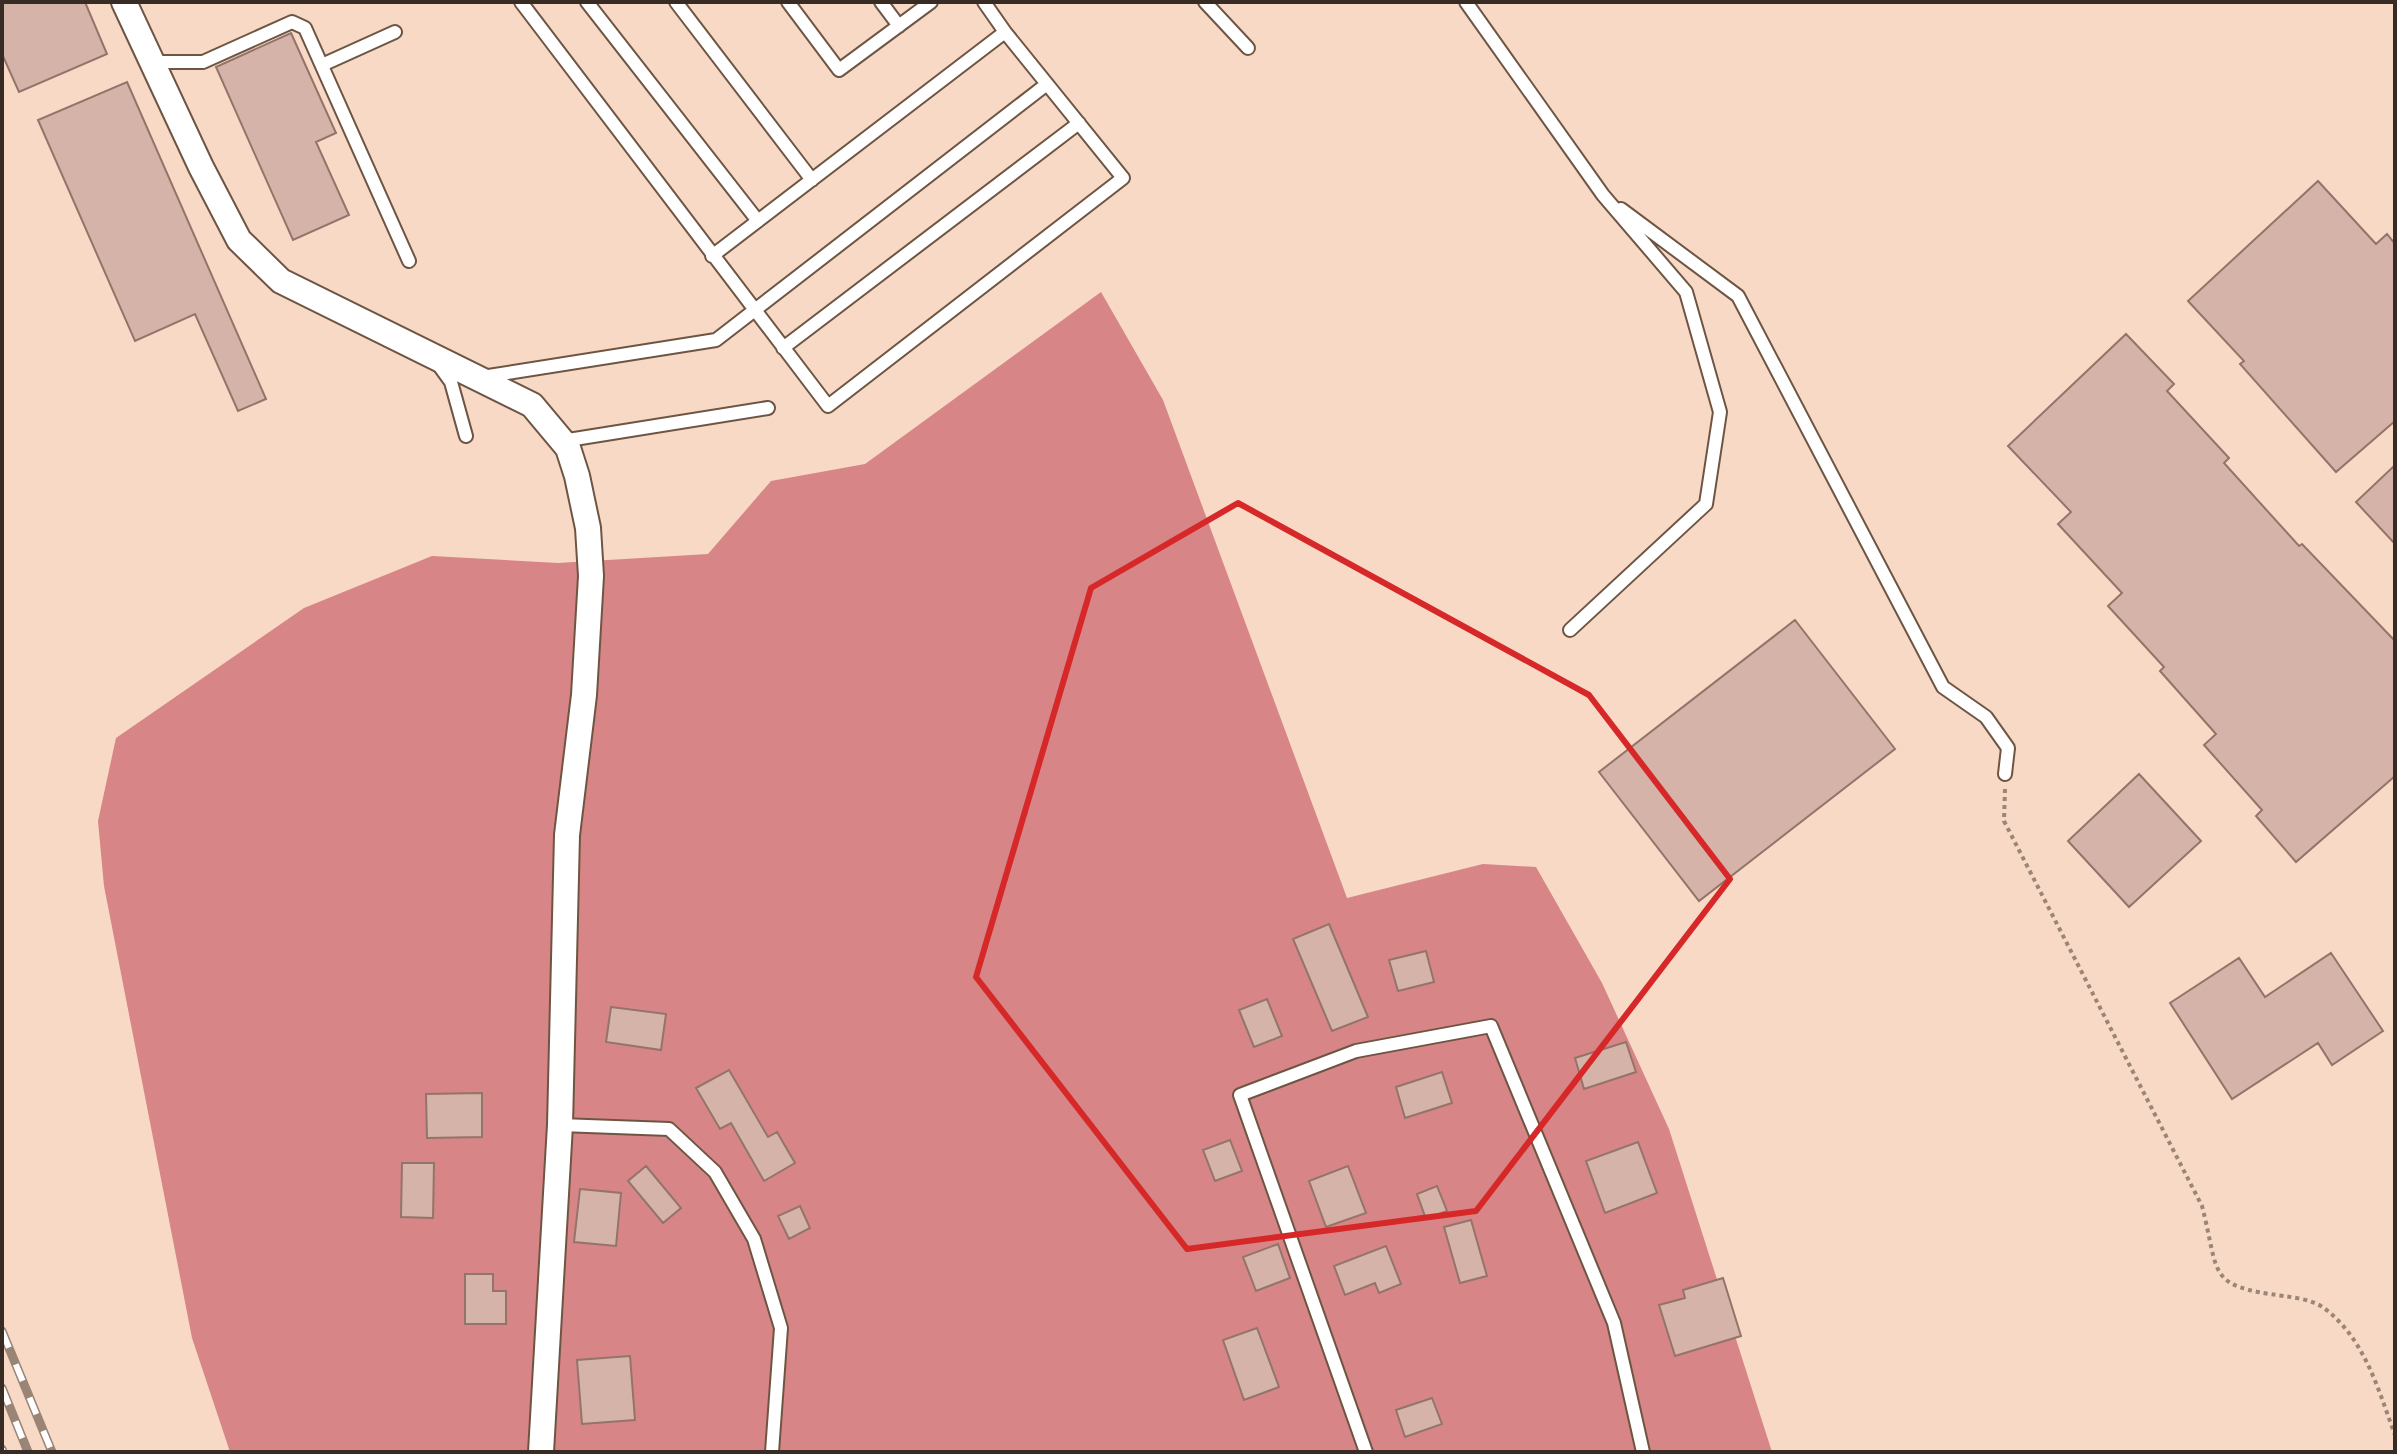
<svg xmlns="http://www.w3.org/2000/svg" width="2397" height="1454" viewBox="0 0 2397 1454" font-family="Merriweather,serif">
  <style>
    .forest { fill: #d78586 }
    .building { fill: #d6b3a8; stroke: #93746a; stroke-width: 2 }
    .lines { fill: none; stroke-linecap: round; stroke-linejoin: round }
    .lane-casing { stroke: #6e5543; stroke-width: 16 }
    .street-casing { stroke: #6e5543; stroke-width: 28 }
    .path { stroke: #9a8577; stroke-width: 4; stroke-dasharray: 4 4; stroke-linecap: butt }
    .lane { stroke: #fff; stroke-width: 12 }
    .street { stroke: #fff; stroke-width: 24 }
    .rail-casing { stroke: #998476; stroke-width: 9 }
    .rail { stroke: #fff; stroke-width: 6; stroke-dasharray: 18; stroke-linecap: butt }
    .marked { fill: none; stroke: #d62828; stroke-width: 6; stroke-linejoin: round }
  </style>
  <rect width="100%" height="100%" fill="#f7d9c5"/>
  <path class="forest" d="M1101 292 1163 400 1347 898 1483 864 1536 867 1602 983 1669 1129 1772 1452H230L192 1338 104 886 98 821 116 738 304 608 432 556 558 563 708 554 771 481 865 464Z"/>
  <path class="building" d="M2 2H85L107 54 19 92 2 54Z
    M291 33 336 133 316 142 349 215 293 240 216 67Z
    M127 82 266 399 238 411 195 314 135 341 38 120Z
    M2318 181 2376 244 2387 234 2395 244V421L2336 472 2240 364 2244 361 2188 301Z
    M2126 334 2174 384 2167 391 2229 458 2224 463 2299 546 2302 544 2395 641V776L2296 862 2256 816 2262 810 2204 745 2216 734 2160 671 2164 667 2108 606 2122 593 2058 524 2071 512 2008 446Z
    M2395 465V544L2356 502Z
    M1795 620 1895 749 1699 901 1599 772Z
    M2139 774 2201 841 2129 907 2068 841Z
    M1329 924 1368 1017 1332 1031 1293 939Z
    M1426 951 1434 982 1398 991 1389 960Z
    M2331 953 2383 1031 2332 1065 2318 1043 2232 1099 2170 1003 2239 958 2265 997Z
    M1267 999 1282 1036 1254 1047 1239 1010Z
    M611 1007 666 1014 661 1050 606 1042Z
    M1626 1042 1636 1072 1584 1089 1575 1058Z
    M729 1070 768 1137 777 1132 795 1163 764 1181 731 1123 720 1129 696 1088Z
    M1442 1072 1452 1103 1405 1118 1396 1087Z
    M482 1093V1137L427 1138 426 1094Z
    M1230 1140 1242 1171 1215 1181 1203 1150Z
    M1638 1142 1657 1193 1605 1213 1586 1161Z
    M402 1163H434L433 1218 401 1217Z
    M646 1166 681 1208 663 1223 628 1181Z
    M1348 1166 1366 1213 1326 1227 1309 1181Z
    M1437 1186 1447 1211 1426 1219 1417 1194Z
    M580 1189 621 1193 616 1246 574 1242Z
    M800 1206 810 1228 789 1239 778 1216Z
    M1471 1220 1487 1276 1460 1283 1444 1227Z
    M1278 1244 1290 1278 1256 1291 1243 1257Z
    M1386 1246 1401 1284 1379 1293 1375 1283 1345 1295 1334 1266Z
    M465 1274H493V1291H506V1324H465Z
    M1723 1278 1741 1336 1675 1356 1659 1305 1685 1298 1683 1290Z
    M1257 1328 1279 1387 1244 1400 1223 1340Z
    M630 1356 635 1420 582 1424 577 1360Z
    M1432 1398 1442 1424 1405 1437 1396 1410Z"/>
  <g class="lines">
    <g class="lane-casing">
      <path id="lane" d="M521 2 828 406 1123 178 1005 32 712 256
        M587 2 758 221
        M676 2 812 180
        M788 2 839 70 931 2
        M881 2 899 26
        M984 2 1005 32
        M1205 2 1248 48
        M1466 2 1603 195 1686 292 1720 412 1706 504 1570 630
        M149 62H203L292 22 305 28 409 261
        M322 65 395 32
        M1621 209 1738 296 1943 687 1986 717 2008 748 2005 774
        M783 348 1079 123
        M438 364 451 382 466 436
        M482 377 716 340 1047 84
        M562 441 768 408
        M560 1125 669 1129 715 1172 754 1239 781 1328 772 1452
        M1366 1452 1240 1095 1356 1051 1491 1026 1614 1323 1643 1452"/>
    </g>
    <g class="street-casing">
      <path id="street" d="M124 2 201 167 239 240 281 281 532 405 568 448 577 476 588 528 591 576 584 695 567 835 560 1125 541 1452"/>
    </g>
    <path class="path" d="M2005 789 2004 821 2202 1206C2220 1276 2206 1286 2284 1296 2297 1298 2313 1300 2324 1308 2365 1339 2378 1389 2395 1435"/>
    <use href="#lane" class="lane"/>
    <use href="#street" class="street"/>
    <g class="rail-casing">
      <path id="rail" d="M2 1331 52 1452
        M2 1388 28 1452
        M2 1449 3 1452"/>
    </g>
    <use href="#rail" class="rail"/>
  </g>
  <path class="marked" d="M1238 503 1589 695 1730 879 1476 1211 1187 1249 976 977 1091 588Z"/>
  <rect width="2397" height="1454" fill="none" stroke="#372b24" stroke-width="8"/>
</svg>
